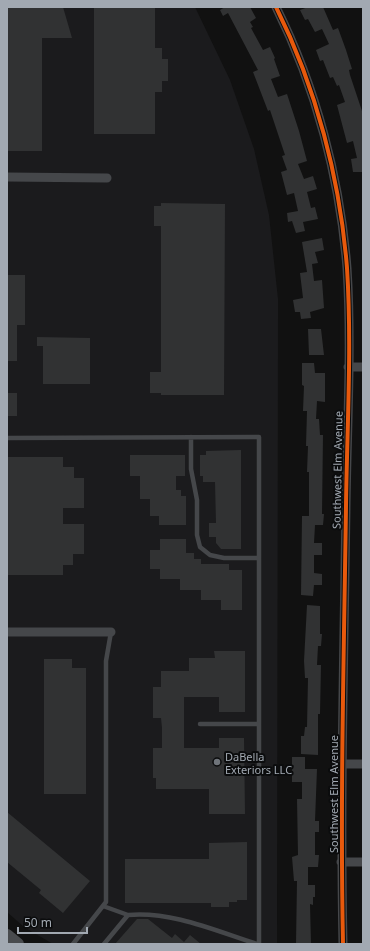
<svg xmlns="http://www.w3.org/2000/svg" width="370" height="951" viewBox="0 0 370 951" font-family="'Noto Sans',sans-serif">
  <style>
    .built { fill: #1b1b1d }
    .building { fill: #313233 }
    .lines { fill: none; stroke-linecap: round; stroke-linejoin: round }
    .lane { stroke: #45474a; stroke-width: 4.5 }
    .street { stroke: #45474a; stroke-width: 9 }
    .secondary { stroke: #494b4e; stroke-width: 12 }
    .cycleway-casing { stroke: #0b0c0d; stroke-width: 6 }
    .cycleway { stroke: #e8590c; stroke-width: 4 }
    .poi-dot { fill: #6f747a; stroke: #0b0c0d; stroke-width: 1.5 }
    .labels { text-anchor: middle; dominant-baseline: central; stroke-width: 4; stroke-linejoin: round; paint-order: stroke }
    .street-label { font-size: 11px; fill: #a2a9b2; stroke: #0b0c0d }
    .poi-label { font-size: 11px; fill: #a2a9b2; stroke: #0b0c0d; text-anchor: start }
  </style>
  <rect width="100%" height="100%" fill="#111"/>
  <path class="built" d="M7 7H195L230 80 254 149 269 215 278 299 277 944H53L24 927 7 912Z"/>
  <path class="building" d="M7 7H63L72 38H42V151H7Z
    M94 7H155V48H162V59H168V81H162V92H155V134H94Z
    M225 7H250L256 18 250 22 253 27 251 28 263 50 270 47 275 58 274 59 280 76 271 79 278 97 287 94 299 131 307 161 298 164 304 179 313 176 317 189 307 192 311 208 315 207 318 219 303 222 305 231 296 233 292 221 288 222 287 213 298 211 294 193 287 195 281 172 287 170 282 156 285 155 270 110 268 111 253 72 258 70 228 13 223 16 220 10Z
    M308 7H323L333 30 338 28 346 50 352 69 349 70 350 75 363 114V172H353L351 159 357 158 353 141 347 143 337 105 345 102 339 85 337 86 333 77 330 78 323 60 320 61 316 50 329 44 322 29 315 32 308 19 305 20 300 10Z
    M161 203 225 204 224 395H161V393H150V372H161V226H154V206H161Z
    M322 238 324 250 315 252 318 263 312 264 314 281 322 280 324 308 310 312 311 318 301 319 300 312H295L293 300 303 298 300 273 307 272 302 242Z
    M7 275H25V325H17V361H7Z
    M308 329H321L324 355H309Z
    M37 337 90 338V384H43V346H37Z
    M302 363H314L315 373H325V402L317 401 316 419H319L320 435H323L322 514H324L323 525H315L314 543H322V555H314V573L322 574V585H314L313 596 301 595 302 516H309V472H307L308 446H306L307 411H303L304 386 302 385Z
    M7 393H17V416H7Z
    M241 450V549H221L216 543V537H209V523H216L215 482H203V476H200V455H206V451Z
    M130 455H185V476H176V490H181V496H186V525H159V516H150V499H140V476H130Z
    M7 457H63V467H74V478H84V508H63V524H84V554H73V565H63V575H7Z
    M160 539H186V553H194V559H201V564H229V570H242V610H221V600H201V590H180V579H160V569H150V550H160Z
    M307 605 320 606V634H322L321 646H318L317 665H321L320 714H318V755L301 754V736H304L305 727H307L308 678H305L304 661Z
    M214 651H245V712H219V697H184V748H219V738H244L245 814H209V789H156V778H153V748H162V728L161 718H153V687H161V671H189V658H215Z
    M44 659H72V668H86V794H44Z
    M292 757H305V769H317L315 821H319V832H315V855H319L318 867H308V885H315V897H313V905L310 904 311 944H296L297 881H294L292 857 298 855 297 799H302V782H292Z
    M7 812 90 881 63 913 39 893 41 890 7 862Z
    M247 842V900H237V902H229V907H211V903H125V859H209V843Z
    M137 919H148L172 938 175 934 184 942 190 935 201 944H115Z"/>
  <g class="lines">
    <path class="lane" d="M191 437V469L197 500V535L200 547 210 555 224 558H259
      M7 438 259 437V944
      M200 724H259
      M103 906 128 915 104 944
      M128 915C172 911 216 931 257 944
      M73 944 106 902V661L111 632"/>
    <path class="street" d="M276 7C316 87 340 179 347 268 352 347 347 427 346 506 344 652 340 798 343 944
      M7 177 107 178
      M348 367H363
      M7 632H111
      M341 764H363
      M341 862H363"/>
    <path class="secondary" d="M7 935 18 944"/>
    <g class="cycleway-casing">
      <path id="cycleway" d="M276 7C316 87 340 179 347 268 352 347 347 427 346 506 344 652 340 798 343 944"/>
    </g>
    <use href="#cycleway" class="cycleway"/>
  </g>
  <circle class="poi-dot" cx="217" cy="762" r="4"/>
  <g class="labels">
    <g class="street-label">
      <text transform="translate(337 470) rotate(-89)">Southwest Elm Avenue</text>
      <text transform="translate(333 794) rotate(-90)">Southwest Elm Avenue</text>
    </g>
    <g class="poi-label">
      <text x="225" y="756">DaBella<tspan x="225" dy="13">Exteriors LLC</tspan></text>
    </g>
  </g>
  <rect width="370" height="951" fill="none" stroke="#a2a9b2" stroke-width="16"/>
  <path d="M18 927v6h69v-6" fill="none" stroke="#a2a9b2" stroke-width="2"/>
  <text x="24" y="927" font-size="12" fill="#a2a9b2" stroke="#0b0c0d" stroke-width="3" paint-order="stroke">50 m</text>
</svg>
